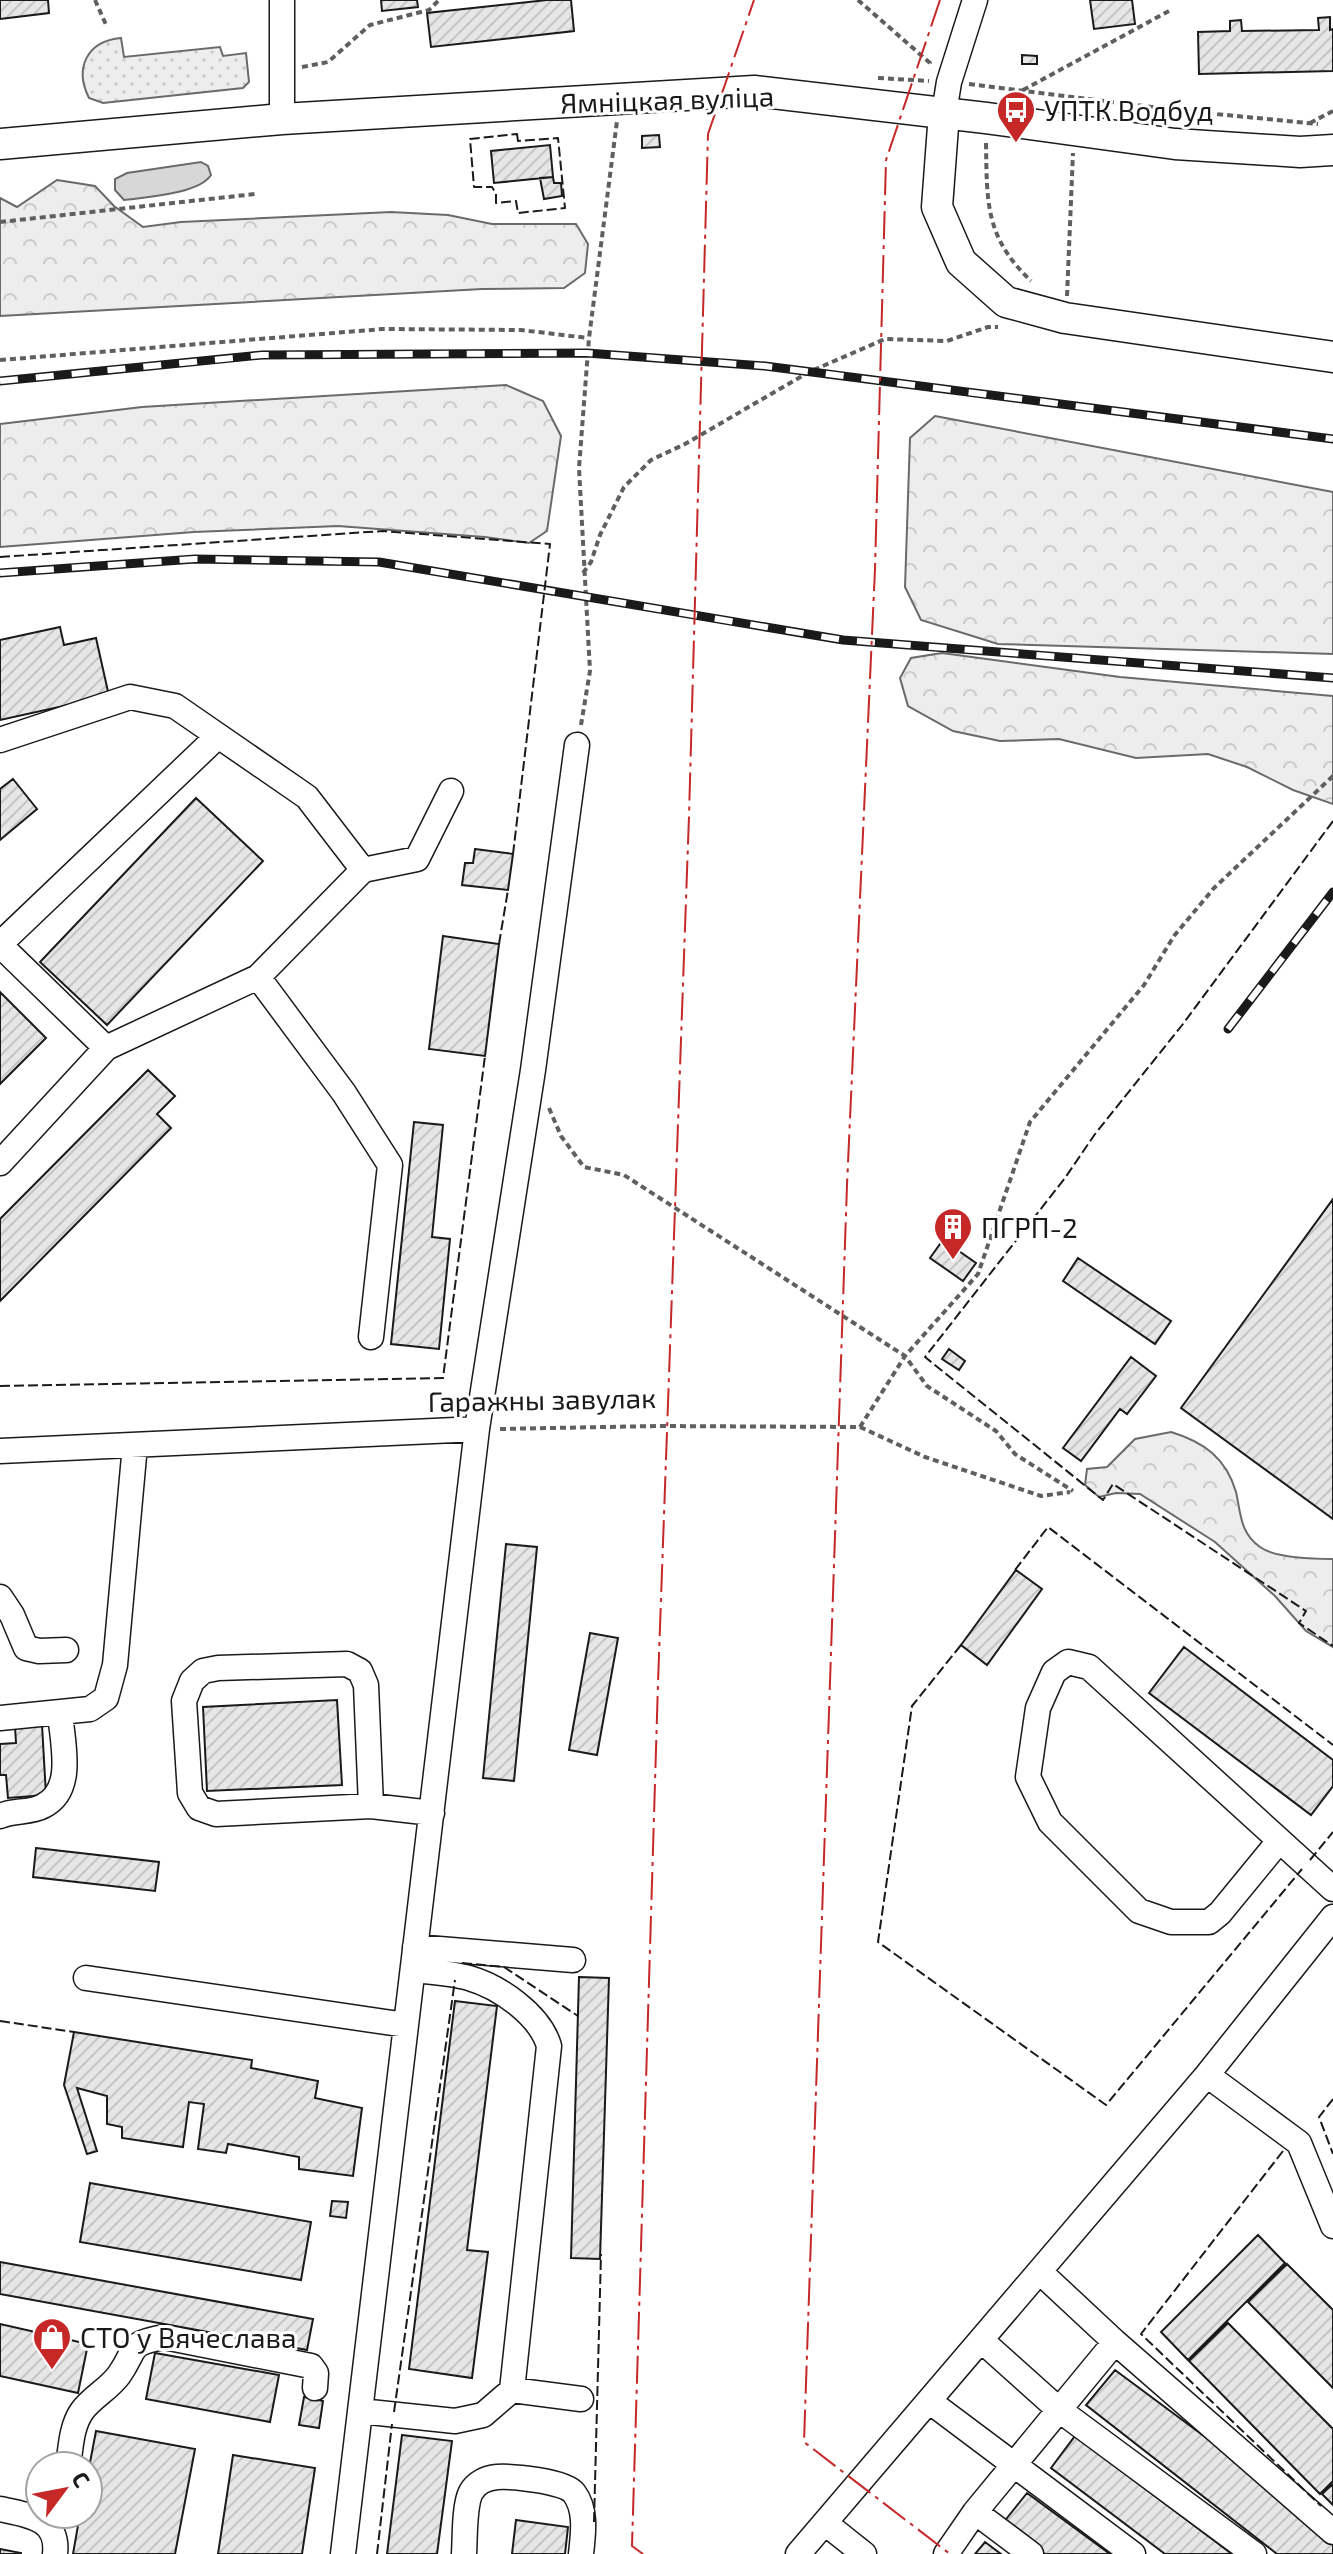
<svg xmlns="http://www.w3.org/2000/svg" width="1333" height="2554" viewBox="0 0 1333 2554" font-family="'Exo 2',sans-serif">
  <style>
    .green { fill: url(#green-dots); stroke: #6a6a6a; stroke-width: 2 }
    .forest { fill: url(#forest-crowns); stroke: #6a6a6a; stroke-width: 2 }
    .water { fill: #d7d7d7; stroke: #6a6a6a; stroke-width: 2 }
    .building { fill: url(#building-hatch); stroke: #1a1a1a; stroke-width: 2 }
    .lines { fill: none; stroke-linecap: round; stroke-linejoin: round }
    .minor-casing { stroke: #1a1a1a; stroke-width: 27 }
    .major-casing { stroke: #1a1a1a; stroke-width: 33 }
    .path { stroke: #5f5f5f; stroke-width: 4; stroke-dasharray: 6 4; stroke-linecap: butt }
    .minor { stroke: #fff; stroke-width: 24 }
    .major { stroke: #fff; stroke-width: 30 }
    .rail-casing { stroke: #1a1a1a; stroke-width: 9 }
    .rail { stroke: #fff; stroke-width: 6; stroke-dasharray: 18; stroke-linecap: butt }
    .fence { stroke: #1a1a1a; stroke-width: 2; stroke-dasharray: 10 4; stroke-linecap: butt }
    .power { stroke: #c62828; stroke-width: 2; stroke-dasharray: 28 6 4 6; stroke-linecap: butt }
    .labels { text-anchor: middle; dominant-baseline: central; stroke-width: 6; stroke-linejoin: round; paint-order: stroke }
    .street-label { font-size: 28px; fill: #1a1a1a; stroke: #fff }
    .poi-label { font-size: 28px; fill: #1a1a1a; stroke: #fff; text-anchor: start }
  </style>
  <defs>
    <pattern id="green-dots" width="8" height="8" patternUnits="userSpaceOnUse" patternTransform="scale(2)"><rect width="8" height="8" fill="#ededed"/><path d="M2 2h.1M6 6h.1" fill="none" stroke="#cbcbcb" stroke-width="1.8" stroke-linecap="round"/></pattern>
    <pattern id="forest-crowns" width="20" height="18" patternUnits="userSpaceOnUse" patternTransform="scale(2)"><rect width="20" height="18" fill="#ededed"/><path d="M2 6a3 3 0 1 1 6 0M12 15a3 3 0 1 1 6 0" fill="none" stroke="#cbcbcb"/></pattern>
    <pattern id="building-hatch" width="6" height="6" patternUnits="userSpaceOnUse" patternTransform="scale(2)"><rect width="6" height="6" fill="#e6e6e6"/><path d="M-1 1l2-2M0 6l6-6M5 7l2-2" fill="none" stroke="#c5c5c5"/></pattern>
  </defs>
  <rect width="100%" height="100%" fill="#fff"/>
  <path class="green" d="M121 38 124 57 220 47 223 56 246 53 249 82 243 88 103 103 89 98C74 68 87 41 121 38Z"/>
  <path class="forest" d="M57 180 95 186 114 206 143 227 181 222 391 212 448 215 492 224H576L588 244 585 273 564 288 482 289 0 316V198L17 207Z
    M506 385 543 401 561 436 547 531 529 543 485 537 338 526 194 532 0 547V424L142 407Z
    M935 416 1333 492V654L998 644 921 620 905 587 910 438Z
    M942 653 1120 677 1333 696V804L1293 790 1247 767 1208 754 1136 758 1059 739 1000 741 953 731 908 706 900 678 911 658Z
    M1171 1432C1204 1442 1226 1458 1236 1492 1241 1514 1240 1533 1260 1547 1275 1558 1314 1559 1333 1559V1647L1306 1631 1275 1596 1215 1542 1140 1494 1116 1493 1099 1497 1085 1485 1087 1469 1107 1467 1135 1439Z"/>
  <path class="water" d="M201 162 208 166 211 175C199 194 146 197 124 200L115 190V179L127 173Z"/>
  <path class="building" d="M0 0H48L49 13 0 19Z
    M381 0H417L418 7 382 11Z
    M547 0H571L574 31 431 47 427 13Z
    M1090 0H1132L1135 24 1094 29Z
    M1330 17V30L1333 29V71L1199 74 1198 32 1230 31V21L1241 20 1242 31 1319 30 1318 18Z
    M1022 55 1037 56V64H1022Z
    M659 135 660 147 642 148V136Z
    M550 145 553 177 494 183 491 151Z
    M553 177 554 183H561L562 196 544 199 540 178Z
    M60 627 64 645 96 638 109 696 0 720V640Z
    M13 779 37 809 0 840V789Z
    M196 798 263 861 107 1025 40 962Z
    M475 849 513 854 508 890 462 885 465 863H473Z
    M443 936 499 944 485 1056 429 1049Z
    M0 992 46 1038 0 1084Z
    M148 1070 175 1096 157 1114 171 1128 0 1301V1219Z
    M414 1122 443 1125 432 1237 450 1239 439 1349 391 1344Z
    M1333 1199V1519L1181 1408Z
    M943 1240 976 1263 963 1281 930 1258Z
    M1078 1258 1171 1321 1155 1344 1063 1281Z
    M949 1349 965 1361 959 1370 942 1359Z
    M1131 1357 1156 1376 1127 1414 1120 1409 1081 1461 1063 1448Z
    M506 1544 537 1547 514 1781 483 1778Z
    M1016 1570 1042 1589 987 1665 961 1645Z
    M590 1633 618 1638 597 1755 569 1750Z
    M1184 1647 1333 1760V1786L1311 1815 1149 1693Z
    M337 1700 342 1785 207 1791 203 1707Z
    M42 1725 46 1795 8 1798 6 1775H0V1744L16 1743 15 1727Z
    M36 1848 159 1862 155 1891 33 1877Z
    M579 1977 609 1978 600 2259 571 2258Z
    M455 2001 497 2006 467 2250 488 2252 472 2378 409 2369Z
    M74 2032 252 2060 251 2068 318 2081 315 2098 362 2108 353 2176 299 2169V2157L228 2144 226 2153 198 2149 204 2104 189 2102 183 2147 122 2138V2127L107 2124V2096L77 2088 97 2151 87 2154 64 2085Z
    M90 2183 311 2222 301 2280 80 2242Z
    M332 2201 348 2202 346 2218 330 2216Z
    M1258 2235 1285 2263 1188 2360 1161 2332Z
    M0 2262 313 2319 307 2350 0 2294Z
    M1287 2264 1333 2310V2388L1248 2302Z
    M1228 2323 1333 2429V2481L1320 2494 1189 2361Z
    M0 2324 88 2344 78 2393 0 2376Z
    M155 2353 279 2375 270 2422 146 2399Z
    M1115 2370 1255 2474 1333 2540V2554H1277L1086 2405Z
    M304 2397 323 2401 319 2428 299 2425Z
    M96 2431 195 2449 175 2554H73L80 2514H88V2473Z
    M402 2435 452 2441 437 2554H387Z
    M1075 2436 1232 2554H1165L1051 2468Z
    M233 2455 315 2468 302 2554H218Z
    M1333 2484V2505L1322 2494Z
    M1027 2493 1110 2554H1045L1003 2523Z
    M516 2520 568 2527 565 2554H512Z
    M985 2542 1001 2554H975Z
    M0 2549 21 2553V2554H0Z"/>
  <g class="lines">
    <g class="minor-casing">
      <path id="minor" d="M282 0V119
        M944 113 949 82 975 0
        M0 740 130 697 175 706 307 797 363 870 417 859 451 791
        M363 870 258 977 344 1093 390 1165 371 1337
        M0 944 218 736
        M0 945 106 1048
        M0 1163 106 1048 258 977
        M0 1451 477 1429
        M0 1597 12 1615 26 1648 39 1651 66 1650
        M0 1718 90 1709 106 1698 115 1665 135 1445
        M371 1806 366 1685 360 1671 347 1664 218 1668 203 1671 192 1681 184 1701 190 1793 199 1808 216 1814 371 1806 432 1813
        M0 1816C13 1810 31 1813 43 1806 76 1790 62 1742 60 1712
        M1279 1841 1220 1913 1209 1922H1171L1139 1911 1050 1822 1028 1777 1038 1708 1054 1672 1068 1662 1089 1667 1333 1889
        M415 1947 573 1960
        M86 1978 406 2025
        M1207 2075 1299 2143 1333 2226
        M1040 2272 1115 2342 1333 2532
        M981 2340 1058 2409 1254 2554
        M512 2390 581 2399
        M929 2401 1133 2554
        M360 2411 455 2421 483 2415 512 2390 549 2046C540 2015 500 1987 469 1978 451 1973 432 1972 413 1970
        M68 2466C71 2447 71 2427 82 2411 92 2397 109 2389 119 2375 138 2348 126 2344 164 2337L311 2366 316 2373 315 2388
        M0 2509C28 2515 59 2518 55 2554
        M975 2512 1031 2554
        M825 2523 864 2554
        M343 2554 477 1429 533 1070 577 745
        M464 2554C465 2539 464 2505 471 2492 476 2483 486 2478 497 2477 512 2476 565 2481 574 2493 587 2510 583 2535 581 2554
        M798 2554 1207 2075 1333 1917
        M946 2554 975 2512 1115 2342"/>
    </g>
    <g class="major-casing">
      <path id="major" d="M944 113 937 207 961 262 1006 302 1065 318 1333 357
        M0 144 282 119 754 91 986 118 1175 144 1300 152 1333 150"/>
    </g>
    <path class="path" d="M95 0 107 27
      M858 0 930 63 929 67
      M302 67 328 62 370 25 429 10 439 0
      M878 78 929 81
      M969 84 1175 110 1318 124
      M1023 90 1169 11
      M1310 123 1333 111
      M986 143C987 203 985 237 1031 281
      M0 222 255 194
      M1067 296 1073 153
      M0 360 383 329 521 330 588 338
      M583 573 591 562 600 535 624 487 651 460 685 444 809 372 885 339 947 341 988 327H998
      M581 725 590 671 579 468 589 338 617 121
      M549 1108 561 1136 584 1167 624 1175 905 1356 927 1386 996 1431 1015 1454 1073 1491
      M860 1427 905 1356 978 1274 1030 1122 1144 985 1174 936 1214 888 1333 776
      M500 1429 657 1426 860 1427 925 1457 1041 1496 1070 1492"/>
    <use href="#minor" class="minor"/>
    <use href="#major" class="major"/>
    <g class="rail-casing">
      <path id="rail" d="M0 381 262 355 587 353 765 366 1333 439
        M0 573 195 559 379 562 843 640 1333 678
        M1228 1029 1333 892"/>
    </g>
    <use href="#rail" class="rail"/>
    <path class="fence" d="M517 134 518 141 558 138 565 208 518 213 516 201 496 203V194L492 187H474L470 139Z
      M0 557 383 531 550 544 513 854
      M1333 821 1183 1024 1095 1134 1065 1178 925 1357 1103 1500 1113 1484 1306 1611 1299 1623 1333 1646
      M499 944 508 890
      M0 1386 443 1378 485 1056
      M1015 1570 1048 1527 1333 1745
      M961 1645 912 1706 878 1942 1106 2105 1302 1869
      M1310 1860 1333 1832
      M462 1963 504 1967 578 2016V2011
      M0 2021 74 2032
      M1333 2099 1319 2117 1333 2154
      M1283 2151 1141 2334 1321 2506
      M394 2412 455 1980
      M594 2522 601 2254
      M377 2554 392 2424"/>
    <path class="power" d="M940 0 886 160 875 569 847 1185 804 2442 950 2554
      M643 2554 632 2546 658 1683 689 816 708 134 754 0"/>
  </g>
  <defs>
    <g id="bus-pin" transform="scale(2)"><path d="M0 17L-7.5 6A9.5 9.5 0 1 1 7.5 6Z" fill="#c62828" stroke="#fff"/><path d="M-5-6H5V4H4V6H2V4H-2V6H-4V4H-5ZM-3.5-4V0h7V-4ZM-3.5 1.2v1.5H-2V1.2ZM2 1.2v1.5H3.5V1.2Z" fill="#fff"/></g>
    <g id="building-pin" transform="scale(2)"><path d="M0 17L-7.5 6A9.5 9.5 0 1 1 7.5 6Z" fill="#c62828" stroke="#fff"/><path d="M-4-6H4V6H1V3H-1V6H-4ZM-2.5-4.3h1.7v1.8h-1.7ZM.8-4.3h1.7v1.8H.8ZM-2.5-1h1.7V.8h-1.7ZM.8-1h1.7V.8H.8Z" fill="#fff"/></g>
    <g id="shop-pin" transform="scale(2)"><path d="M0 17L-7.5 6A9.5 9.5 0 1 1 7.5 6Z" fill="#c62828" stroke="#fff"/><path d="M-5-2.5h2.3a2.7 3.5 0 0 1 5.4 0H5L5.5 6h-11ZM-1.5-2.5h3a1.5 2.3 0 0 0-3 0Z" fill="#fff"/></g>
  </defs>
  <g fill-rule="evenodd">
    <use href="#bus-pin" x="1016" y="110"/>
    <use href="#building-pin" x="953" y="1227"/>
    <use href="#shop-pin" x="52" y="2337"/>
  </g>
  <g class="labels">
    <g class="street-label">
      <text transform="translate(667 99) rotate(-2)">Ямніцкая вуліца</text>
      <text transform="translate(542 1399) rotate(-1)">Гаражны завулак</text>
    </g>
    <g class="poi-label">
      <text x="1044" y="110">УПТК Водбуд</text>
      <text x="981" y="1227">ПГРП-2</text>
      <text x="80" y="2337">СТО у Вячеслава</text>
    </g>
  </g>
  <g transform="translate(64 2490) rotate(58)"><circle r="38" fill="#ffffff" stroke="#a3a3a3" stroke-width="2"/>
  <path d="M0-6L14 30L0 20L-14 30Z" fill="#c62828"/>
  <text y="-12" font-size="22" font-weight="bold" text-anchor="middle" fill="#1a1a1a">С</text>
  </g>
</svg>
